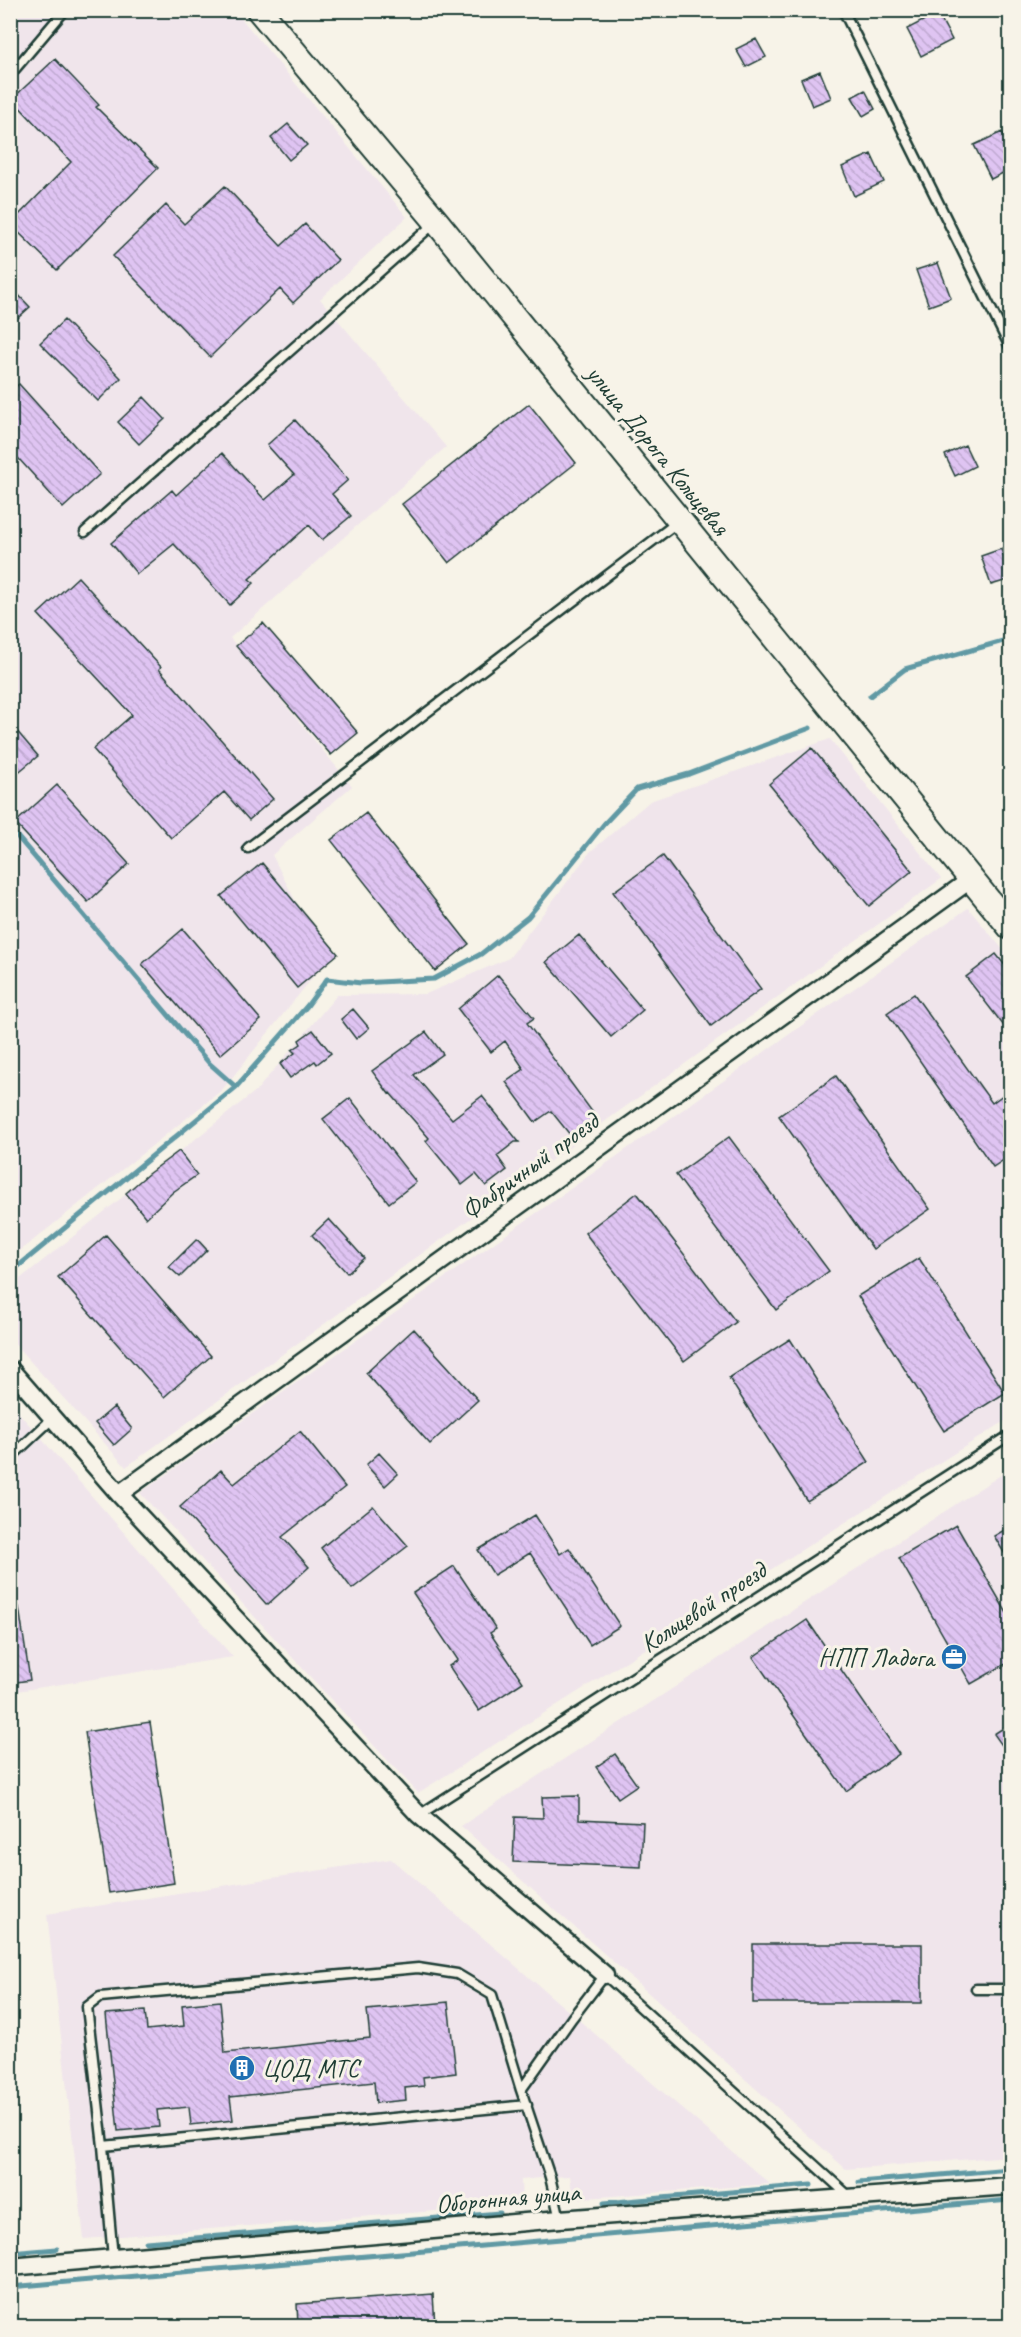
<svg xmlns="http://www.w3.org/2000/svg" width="1021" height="2337" viewBox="0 0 1021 2337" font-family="Caveat,sans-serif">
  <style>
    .built { fill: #f0e5eb }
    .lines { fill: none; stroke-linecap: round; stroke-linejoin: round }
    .stream { stroke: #6199a4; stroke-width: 5 }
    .building { fill: url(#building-back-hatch); stroke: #1f3d34; stroke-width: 1.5 }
    .lane-casing { stroke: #1f3d34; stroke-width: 13 }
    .street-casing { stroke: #1f3d34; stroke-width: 21 }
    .secondary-casing { stroke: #1f3d34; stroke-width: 28 }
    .lane { stroke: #f7f3e8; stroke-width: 8 }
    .street { stroke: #f7f3e8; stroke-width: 16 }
    .secondary { stroke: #f7f3e8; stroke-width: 24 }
    .labels { text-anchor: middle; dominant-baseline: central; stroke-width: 6; stroke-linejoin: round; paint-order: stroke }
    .street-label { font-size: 26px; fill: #1f3d34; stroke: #f7f3e8 }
    .poi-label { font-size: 26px; fill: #1f3d34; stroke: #f7f3e8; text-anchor: end }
  </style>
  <defs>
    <pattern id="building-back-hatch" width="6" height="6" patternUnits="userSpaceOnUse" patternTransform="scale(1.5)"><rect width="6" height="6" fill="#dfc4f2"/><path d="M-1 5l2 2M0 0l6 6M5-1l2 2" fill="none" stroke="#bfa9d0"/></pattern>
  </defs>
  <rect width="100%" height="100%" fill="#f7f3e8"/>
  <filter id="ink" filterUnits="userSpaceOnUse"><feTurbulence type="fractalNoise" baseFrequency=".0167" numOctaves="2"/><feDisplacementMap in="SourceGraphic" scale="12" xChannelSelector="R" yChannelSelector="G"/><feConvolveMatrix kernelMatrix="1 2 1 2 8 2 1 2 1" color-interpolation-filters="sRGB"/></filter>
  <g filter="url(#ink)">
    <path class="built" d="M11 11H235L407 217 320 299 446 447 230 638 352 786 272 855 326 961 222 1090 11 1258Z
      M830 739 941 879 126 1467 11 1340V1286L257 1090 337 995 426 994 509 958 590 852 650 801Z
      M968 908 1010 958V1418L418 1793 140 1493Z
      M11 1404 233 1657 11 1692Z
      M1010 1469V2156L846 2169 461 1826Z
      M391 1859 770 2184 573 2199 570 2176 550 2177 521 2180 522 2204 84 2239 47 1914Z"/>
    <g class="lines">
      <path class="stream" d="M870 696 905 669 1010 639
        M10 828 209 1063 236 1087 10 1273
        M236 1087 307 1006 327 979 361 983 434 979 481 954 528 917 604 824 637 789 689 774 810 728
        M859 2182 1010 2169
        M604 2203 811 2185
        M146 2242 500 2213
        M10 2253 57 2249
        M10 2287 1010 2200"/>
    </g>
    <path class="building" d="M938 13 952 40 921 56 907 29Z
      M756 39 766 57 746 67 736 49Z
      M55 59 99 105 96 107 158 168 57 270 10 224 71 162 12 99Z
      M820 71 831 98 812 106 801 79Z
      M865 90 875 109 863 116 852 97Z
      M288 124 307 145 289 160 271 138Z
      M1002 132 1011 148V169L991 179 974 145Z
      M871 154 884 182 854 196 842 167Z
      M225 186 281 246 305 224 338 260 293 303 280 289 210 357 113 256 166 205 184 224Z
      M938 263 951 298 929 306 916 270Z
      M10 286 30 307 10 325Z
      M64 320 121 378 98 401 40 343Z
      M19 384 100 474 63 508 10 449V391Z
      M144 397 165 419 139 444 118 422Z
      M529 404 576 463 449 563 402 504Z
      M295 420 348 480 332 494 351 516 322 540 309 525 249 579 254 583 230 605 174 544 137 574 111 543 172 490 176 495 222 453 265 500 294 475 267 445Z
      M965 445 975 466 955 476 945 455Z
      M1001 549 1011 579 991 585 981 556Z
      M78 577 161 667 159 669 273 799 249 820 224 792 171 838 93 749 132 715 38 614Z
      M263 623 358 733 331 755 236 646Z
      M10 723 38 756 10 779Z
      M812 748 912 871 869 906 769 784Z
      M57 785 129 864 88 902 15 823Z
      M366 813 469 944 435 971 331 840Z
      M663 856 761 989 711 1026 613 892Z
      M262 863 338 954 297 988 221 896Z
      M183 929 261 1020 220 1055 142 964Z
      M579 935 643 1010 611 1037 546 962Z
      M996 954 1011 973V1035L966 977Z
      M498 975 534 1018 527 1023 596 1117 571 1136 551 1111 535 1122 506 1082 524 1069 505 1041 491 1052 458 1009Z
      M914 994 992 1103 1011 1089V1155L993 1167 887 1013Z
      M353 1009 369 1028 356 1039 341 1019Z
      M313 1030 331 1053 317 1064 315 1061 290 1078 280 1064 295 1053 292 1050 301 1044 299 1040Z
      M426 1032 443 1054 414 1075 452 1119 482 1096 519 1142H515L497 1156 507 1170 486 1186 476 1174 462 1185 426 1141 429 1138 390 1093 389 1094 372 1071Z
      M836 1076 930 1209 873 1249 779 1116Z
      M350 1098 416 1182 389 1203 323 1119Z
      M729 1137 829 1271 776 1310 676 1175Z
      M179 1151 197 1175 173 1192 146 1218 126 1193 148 1174Z
      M637 1193 736 1322 684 1361 585 1233Z
      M329 1219 364 1258 347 1273 312 1235Z
      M106 1235 211 1356 164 1397 58 1277Z
      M197 1239 207 1250 180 1277 169 1267Z
      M919 1258 1005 1393 944 1431 858 1296Z
      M414 1329 478 1400 430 1444 366 1373Z
      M790 1339 869 1462 807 1501 729 1378Z
      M114 1407 132 1429 114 1445 95 1423Z
      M300 1431 345 1487 282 1537 309 1567 267 1605 180 1507 221 1470 234 1484Z
      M379 1453 398 1474 385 1486 366 1465Z
      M373 1506 408 1546 352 1589 321 1548Z
      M535 1515 560 1554 569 1548 620 1626 590 1645 530 1553 494 1575 478 1550Z
      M956 1525 1011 1620V1661L971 1684 899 1558Z
      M1011 1526V1564L994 1536Z
      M454 1566 496 1629 490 1633 523 1682 479 1711 449 1666 458 1660 413 1593Z
      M19 1607 30 1680 10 1683V1608Z
      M807 1620 899 1754 846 1791 753 1657Z
      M150 1722 174 1883 109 1893 85 1732Z
      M1011 1723V1758L994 1734Z
      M615 1754 637 1785 618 1798 596 1767Z
      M579 1796V1819L643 1822 641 1867 513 1862 515 1817 543 1818 542 1797Z
      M753 1944H922V2003H753Z
      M220 2001 225 2053 370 2038 367 2010 448 2002 456 2073 423 2077 424 2086 405 2088 406 2100 376 2103 374 2082 230 2097 233 2120 191 2125 189 2107 157 2110 159 2127 118 2131 106 2014 145 2011 147 2030 184 2026 182 2005Z
      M433 2294 435 2326H298L297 2304Z"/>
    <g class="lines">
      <g class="lane-casing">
        <path id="lane" d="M843 10 1010 347
          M10 75 65 10
          M85 532 436 222
          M248 848 679 521
          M10 1458 53 1418
          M419 1815 1010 1435
          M976 1989H1010
          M103 2146 87 2007 100 1997 418 1968 457 1974 492 1995 521 2090
          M560 2219 550 2177 521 2090 572 2018 605 1975 851 2198
          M113 2258 103 2146 527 2105"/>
      </g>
      <g class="street-casing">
        <path id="street" d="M10 1369 119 1494 419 1815 605 1975
          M119 1494 970 880
          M10 2267 560 2219 1010 2186"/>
      </g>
      <g class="secondary-casing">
        <path id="secondary" d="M259 10 436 221 1010 927"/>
      </g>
      <use href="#lane" class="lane"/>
      <use href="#street" class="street"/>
      <use href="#secondary" class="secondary"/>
    </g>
  </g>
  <defs>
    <g id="office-disc" transform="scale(1.35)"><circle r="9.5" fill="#1f6fb2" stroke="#f7f3e8"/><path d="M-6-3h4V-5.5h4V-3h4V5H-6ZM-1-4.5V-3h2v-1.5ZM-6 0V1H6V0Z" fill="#fff"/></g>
    <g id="building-disc" transform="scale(1.35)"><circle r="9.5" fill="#1f6fb2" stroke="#f7f3e8"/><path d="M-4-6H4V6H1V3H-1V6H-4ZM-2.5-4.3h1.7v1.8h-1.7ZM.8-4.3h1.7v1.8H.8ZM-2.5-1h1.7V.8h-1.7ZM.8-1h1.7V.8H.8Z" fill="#fff"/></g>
  </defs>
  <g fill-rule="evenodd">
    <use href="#office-disc" x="954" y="1657"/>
    <use href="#building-disc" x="242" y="2068"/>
  </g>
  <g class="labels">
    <g class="street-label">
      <text transform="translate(658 450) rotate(51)">улица Дорога Кольцевая</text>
      <text transform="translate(530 1166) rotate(-36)">Фабричный проезд</text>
      <text transform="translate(703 1607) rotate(-33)">Кольцевой проезд</text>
      <text transform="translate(508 2198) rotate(-5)">Оборонная улица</text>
    </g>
    <g class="poi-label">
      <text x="934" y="1657">НПП Ладога</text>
      <text x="262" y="2068" text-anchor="start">ЦОД МТС</text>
    </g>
  </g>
  <rect width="1021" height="2337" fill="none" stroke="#f7f3e8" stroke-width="36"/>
  <rect x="18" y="18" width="985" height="2301" fill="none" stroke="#1f3d34" stroke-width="2" filter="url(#ink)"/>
</svg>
